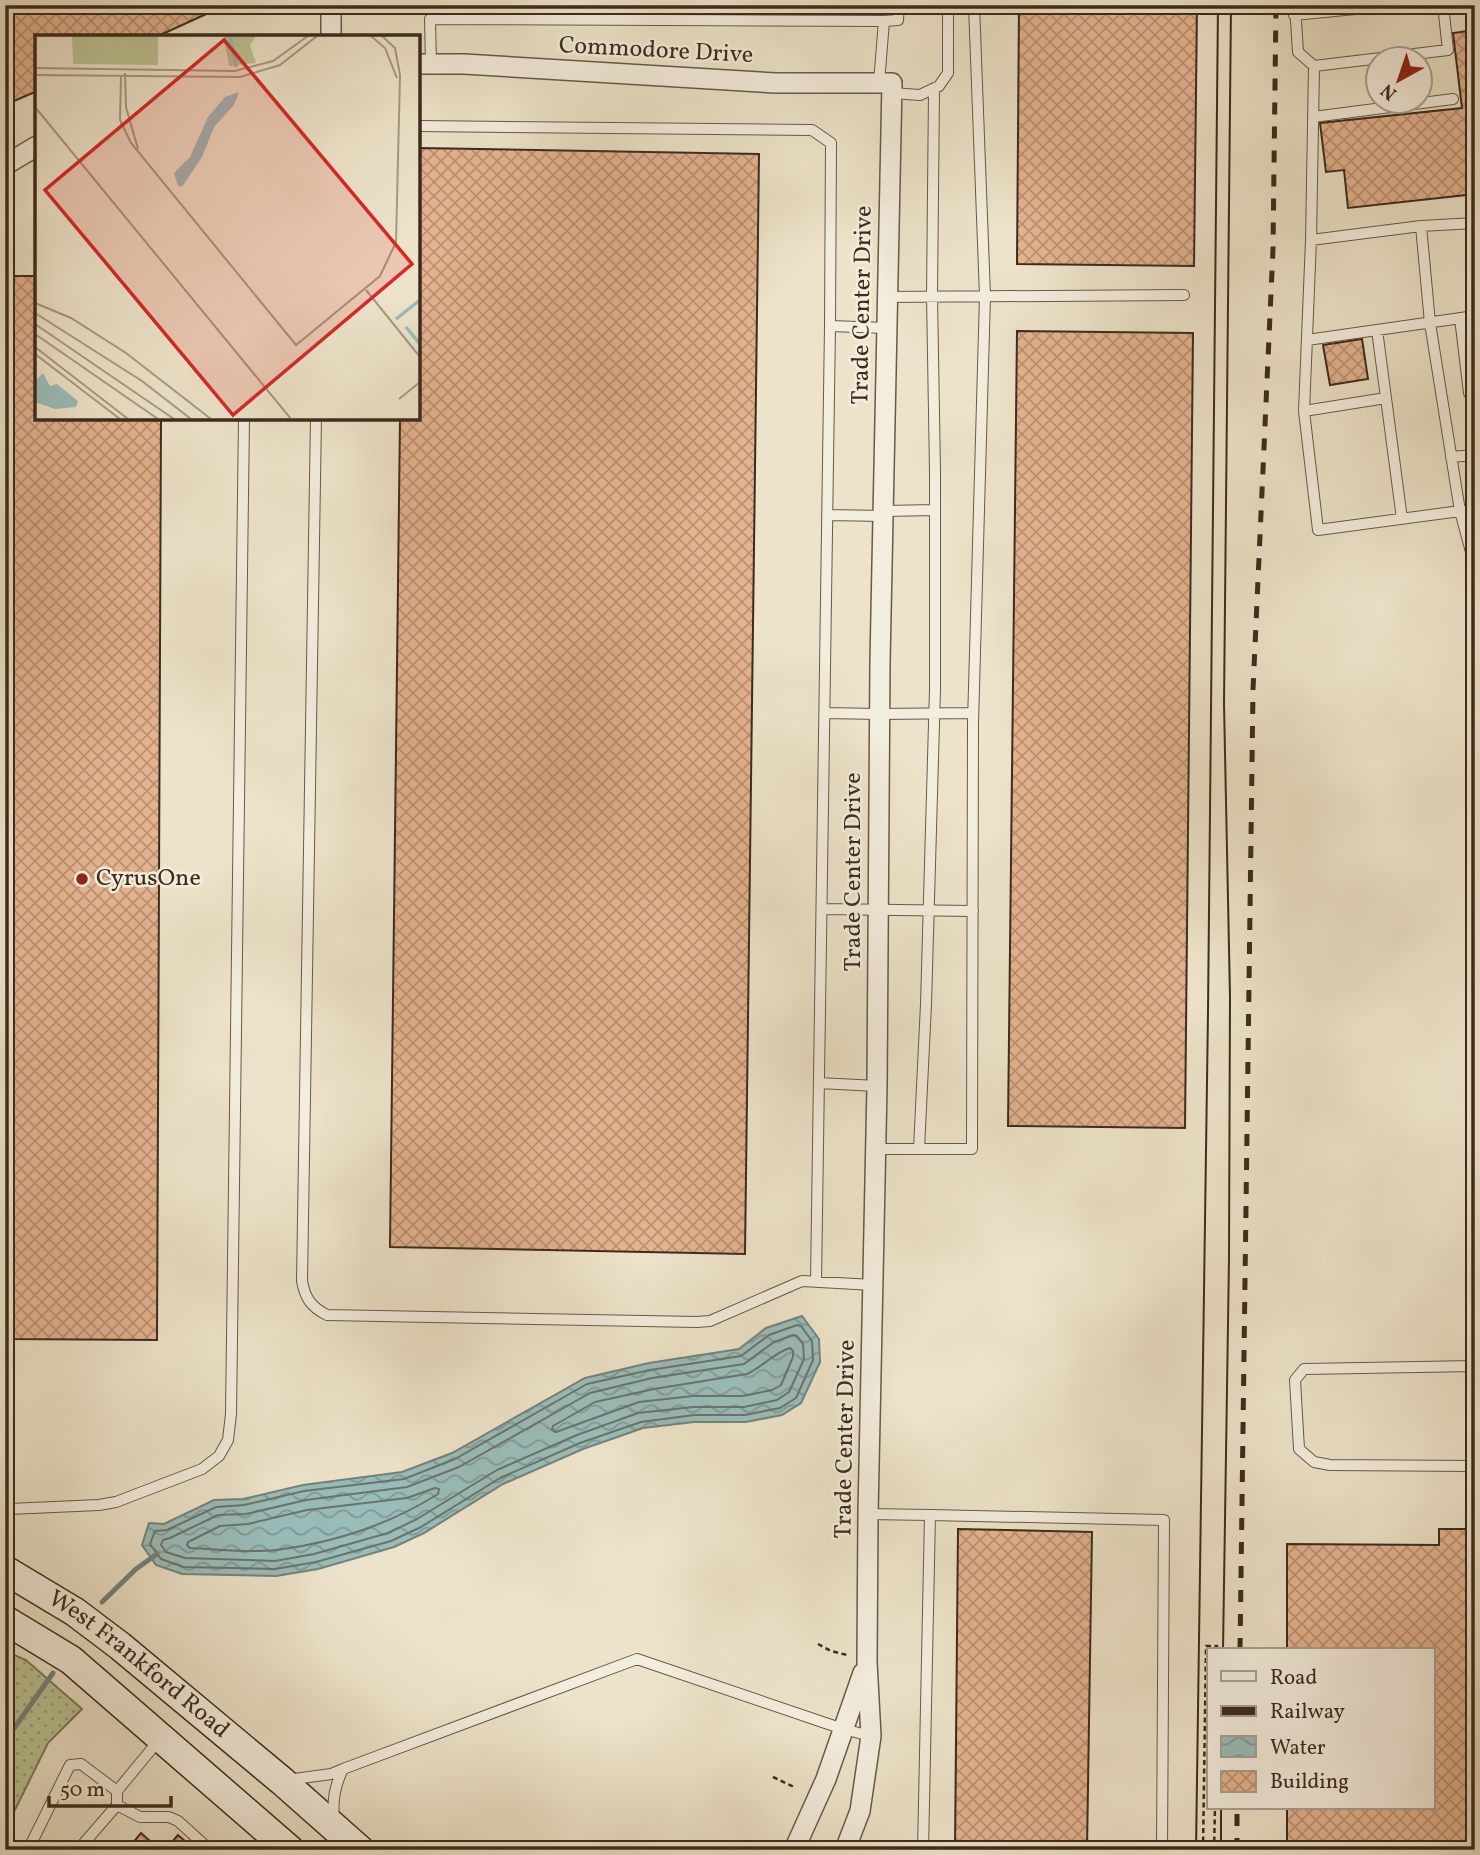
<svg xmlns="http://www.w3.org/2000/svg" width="1480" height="1855" viewBox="0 0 1480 1855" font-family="Vollkorn,serif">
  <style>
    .grass { fill: url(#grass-dots); stroke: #7c7759; stroke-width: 2 }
    .water { fill: url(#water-waves); stroke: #74837b; stroke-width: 2 }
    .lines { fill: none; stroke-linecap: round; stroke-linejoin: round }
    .shore { stroke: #6b746c; stroke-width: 2 }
    .stream { stroke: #74837b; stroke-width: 5 }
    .building { fill: url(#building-cross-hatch); stroke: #3c2b1d; stroke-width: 2 }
    .lane-casing { stroke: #685948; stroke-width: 12 }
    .street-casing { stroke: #685948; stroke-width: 22 }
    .secondary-casing { stroke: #3c2b1d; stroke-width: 31 }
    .path { stroke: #3c2b1d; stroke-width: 2.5; stroke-dasharray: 5 3.5; stroke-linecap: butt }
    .lane { stroke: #f3eddd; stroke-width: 10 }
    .street { stroke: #f3eddd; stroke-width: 19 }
    .secondary { stroke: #f3eddd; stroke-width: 28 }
    .tram { stroke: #3c2b1d; stroke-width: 2 }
    .rail { stroke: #3c2b1d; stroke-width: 5; stroke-dasharray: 12 12; stroke-linecap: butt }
    .poi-dot { fill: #8f2418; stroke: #f3eddd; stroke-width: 2.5 }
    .labels { text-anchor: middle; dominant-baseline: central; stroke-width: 5; stroke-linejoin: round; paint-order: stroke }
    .street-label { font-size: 24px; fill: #3c2b1d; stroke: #f3eddd }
    .poi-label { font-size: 24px; fill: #3c2b1d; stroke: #f3eddd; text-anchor: start }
    .inset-river { fill: none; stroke: #9abdba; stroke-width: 3.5 }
    .inset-road { fill: none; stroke: #a69985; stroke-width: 2 }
    .view { fill: #d62828; fill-opacity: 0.15; stroke: #d62828; stroke-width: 3.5 }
    .inset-edge { fill: none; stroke: #3c2b1d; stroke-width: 3.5 }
  </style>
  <defs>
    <pattern id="grass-dots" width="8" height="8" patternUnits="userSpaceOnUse" patternTransform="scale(1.75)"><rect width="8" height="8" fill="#bcc395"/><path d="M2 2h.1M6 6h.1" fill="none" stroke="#9a9f79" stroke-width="1.8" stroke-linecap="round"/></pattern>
    <pattern id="water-waves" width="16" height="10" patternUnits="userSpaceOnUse" patternTransform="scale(1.75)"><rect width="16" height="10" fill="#9abdba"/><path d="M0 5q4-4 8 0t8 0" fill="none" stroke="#7f9a97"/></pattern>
    <pattern id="building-cross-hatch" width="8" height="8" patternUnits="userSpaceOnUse" patternTransform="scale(1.75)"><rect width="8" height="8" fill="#e5b38f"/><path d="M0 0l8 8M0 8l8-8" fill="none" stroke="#bb9274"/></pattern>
  </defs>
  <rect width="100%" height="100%" fill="#ede3ca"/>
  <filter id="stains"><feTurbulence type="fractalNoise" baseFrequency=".00286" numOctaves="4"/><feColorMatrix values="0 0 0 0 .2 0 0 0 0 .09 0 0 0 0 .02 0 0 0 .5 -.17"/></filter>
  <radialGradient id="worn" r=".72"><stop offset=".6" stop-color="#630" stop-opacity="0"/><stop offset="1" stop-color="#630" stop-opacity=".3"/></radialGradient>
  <path class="grass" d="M5 1651 26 1660 82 1709 48 1743 5 1830Z"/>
  <path class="water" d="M802 1316 819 1339 820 1362 801 1403 782 1415 746 1422H694L643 1428 583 1449 503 1484 424 1533 394 1547 318 1569 276 1576 182 1574 156 1565 142 1545 149 1523 164 1524 214 1500 243 1499 303 1485 402 1472 452 1453 585 1378 649 1363 739 1349 766 1328Z"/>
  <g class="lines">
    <path class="shore" d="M797 1325 801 1326 812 1341 813 1360 796 1398 780 1408 745 1415H694L641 1422 580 1443 500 1478 421 1527 391 1541 316 1562 275 1569 183 1567 161 1559 150 1544 155 1531 167 1530 216 1507 244 1505 304 1491 404 1479 455 1459 587 1384 650 1370 741 1356 769 1335Z
      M794 1335 797 1336 803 1344 804 1359 789 1392 777 1400 744 1407H693L638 1413 577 1435 497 1470 417 1519 388 1533 314 1554 275 1561 185 1558 166 1552 161 1545 163 1540 170 1538 218 1515 246 1514 306 1500 407 1487 459 1467 590 1393 652 1378 744 1364 774 1342Z
      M790 1348 793 1351V1357L781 1385 772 1390 743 1396H693L639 1402 556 1432 552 1430 553 1426 595 1402 654 1389 747 1374C763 1367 773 1353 790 1348Z
      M435 1488 439 1489 438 1494C390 1524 333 1543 276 1550 248 1553 218 1549 190 1548L187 1545 188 1542 220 1526 248 1524 307 1510 407 1498Z"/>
    <path class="stream" d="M102 1602 136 1569 157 1554
      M5 1741 53 1673"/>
  </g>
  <path class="building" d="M5 5H226L156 37H37V91L5 105Z
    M1019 5H1197L1194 266 1017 264Z
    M1475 30V194L1348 208 1344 170 1326 172 1320 123 1462 108 1453 33Z
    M418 148 759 154 745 1254 390 1247 400 418H418Z
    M5 276H37V418H161L157 1340 5 1339Z
    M1017 331 1193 333 1185 1128 1008 1126Z
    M1362 339 1368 379 1330 385 1323 345Z
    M958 1529 1092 1532 1087 1850H955Z
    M1439 1529H1475V1850H1287V1808H1433V1650H1287V1544L1439 1545Z
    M141 1833 160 1850H127Z
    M178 1835 195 1850H165Z"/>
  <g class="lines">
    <g class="lane-casing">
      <path id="lane" d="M1295 5 1298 52 1314 66
        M1443 5 1448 50 1314 66 1311 240 1304 411 1318 530 1460 511 1475 567
        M1294 15 1396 5
        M431 64 430 19 884 21
        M879 83 884 21 898 20 899 5
        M892 93 920 95 939 86 948 73V5
        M1313 117 1453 99
        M418 126 812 130 831 143 830 326 887 328
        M1421 226 1430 323 1460 511H1475
        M1311 240 1421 226 1475 223
        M887 297 1184 295
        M1460 318 1469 393
        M1377 330 1402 519
        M1307 340 1475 316
        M1304 411 1386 398
        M316 418 302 1281C305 1298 311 1307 327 1315L697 1322 710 1321 802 1281 873 1285
        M1451 457 1475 455
        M884 511 935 510
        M827 515 884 516
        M825 713 880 714 973 713
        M822 909 973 911
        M819 1083 877 1086
        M876 1149H972L973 723 985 296 974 5
        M919 1149 926 1004 935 689V471L932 296 934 90
        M816 1282 830 326
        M1475 1366 1304 1369 1295 1380 1299 1449 1314 1462 1330 1465 1475 1466
        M5 1375 9 1509 5 1522
        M9 1509 99 1505 116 1502 202 1469 219 1456 228 1440 231 1414 244 418
        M868 1514 930 1515 923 1850
        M930 1515 1164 1520 1162 1850
        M343 1769 637 1659 843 1729 871 1736
        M287 1780 331 1774 343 1769C335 1785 332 1800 334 1817
        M117 1805 140 1817H169L178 1821 210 1850
        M28 1850 70 1765 81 1764 117 1791
        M78 1850 117 1805V1791L159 1740"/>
    </g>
    <g class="street-casing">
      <path id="street" d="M331 37V5
        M418 64H464L776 83H892L880 662 877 1086 868 1514 867 1662 871 1736 860 1811 845 1850
        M5 165 37 146
        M794 1850 826 1779 863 1673"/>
    </g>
    <g class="secondary-casing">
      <g id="secondary">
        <path id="s1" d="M5 1570 75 1612 120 1646 282 1781 360 1850"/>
        <path d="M5 1620 71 1660 290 1850"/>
      </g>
    </g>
    <path class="path" d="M818 1644 831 1651 847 1655
      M773 1777 796 1788
      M746 1845 757 1850
      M1203 1850 1206 1646H1217V1650
      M1214 1850 1215 1808"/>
    <use href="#lane" class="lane"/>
    <use href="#street" class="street"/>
    <use href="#secondary" class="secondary"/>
    <path class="tram" d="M1223 1650 1229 1258 1230 996 1224 704 1231 5
      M1196 1850 1208 1012 1218 5
      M1221 1850V1808"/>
    <path class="rail" d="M1240 1650 1253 690 1273 249 1276 5
      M1237 1850V1808"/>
  </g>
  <circle class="poi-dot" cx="82" cy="879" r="7"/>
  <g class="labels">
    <g class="street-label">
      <text transform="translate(656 51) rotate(3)">Commodore Drive</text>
      <text transform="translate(863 305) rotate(-89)">Trade Center Drive</text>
      <text transform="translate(854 872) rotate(-90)">Trade Center Drive</text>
      <text transform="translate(846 1439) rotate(-89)">Trade Center Drive</text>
      <text stroke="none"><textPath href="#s1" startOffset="164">West Frankford Road</textPath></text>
    </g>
    <g class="poi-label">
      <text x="96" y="879">CyrusOne</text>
    </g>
  </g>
  <g transform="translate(35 35)">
    <rect width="385" height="385" fill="#ede3ca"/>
    <path d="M37 1H123V30L38 29ZM189 1H221L215 10 221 28 194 31Z" fill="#bcc395"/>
    <path d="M204 57 199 70 179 92 167 122 147 152 143 151 139 138 155 122 173 82 190 62ZM8 338 15 351 22 349 43 366 41 372 20 374 0 367V346Z" fill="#9abdba"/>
    <path class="inset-river" d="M195 1 201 32M361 284 385 265M371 292 385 309"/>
    <path class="inset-road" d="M336 1 350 13 362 43M0 33 200 36 238 26 273 1M90 38 91 72 103 114M0 40 205 42 245 30 282 1M86 40 85 85 96 108 261 310 345 241 361 207 365 40 360 13 347 1M0 72 256 384M331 255 385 322M0 268 36 283 91 318 176 384M0 278 107 346 156 384M0 289 139 384M0 299 123 384M0 312 93 384M0 319 85 384M364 364 385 347"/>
    <path class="view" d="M189 5 377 229 198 380 10 155Z"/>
    <rect width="385" height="385" class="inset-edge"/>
  </g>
  <rect width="1480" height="1855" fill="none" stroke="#ede3ca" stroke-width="28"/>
  <rect x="7" y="7" width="1466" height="1841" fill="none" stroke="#3c2b1d" stroke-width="3.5"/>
  <rect x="14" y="14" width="1452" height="1827" fill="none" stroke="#3c2b1d" stroke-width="2"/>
  <rect x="1207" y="1648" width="228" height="161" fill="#f3eddd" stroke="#aa9f90" stroke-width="2"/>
  <rect x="1221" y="1671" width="35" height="10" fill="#f3eddd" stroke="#aa9f90" stroke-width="2"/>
  <text x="1270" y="1684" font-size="21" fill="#3c2b1d">Road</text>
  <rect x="1221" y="1706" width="35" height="10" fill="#3c2b1d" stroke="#aa9f90" stroke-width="2"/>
  <text x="1270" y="1718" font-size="21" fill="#3c2b1d">Railway</text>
  <rect x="1221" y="1736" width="35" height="21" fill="url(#water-waves)" stroke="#aa9f90" stroke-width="2"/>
  <text x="1270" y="1754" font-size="21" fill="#3c2b1d">Water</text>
  <rect x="1221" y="1771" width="35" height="21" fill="url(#building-cross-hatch)" stroke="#aa9f90" stroke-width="2"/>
  <text x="1270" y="1788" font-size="21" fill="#3c2b1d">Building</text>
  <g transform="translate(1399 80) rotate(220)"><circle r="33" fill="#f3eddd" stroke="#aa9f90" stroke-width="2"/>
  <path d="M0-5L12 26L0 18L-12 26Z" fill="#8f2418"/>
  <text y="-10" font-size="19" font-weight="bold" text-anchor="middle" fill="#3c2b1d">N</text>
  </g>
  <path d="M49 1796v10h122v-10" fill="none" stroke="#3c2b1d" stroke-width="3.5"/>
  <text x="60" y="1796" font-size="21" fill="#3c2b1d" stroke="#f3eddd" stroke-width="5" paint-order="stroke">50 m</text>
  <rect width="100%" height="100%" filter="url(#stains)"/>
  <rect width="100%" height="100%" fill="url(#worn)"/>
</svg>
